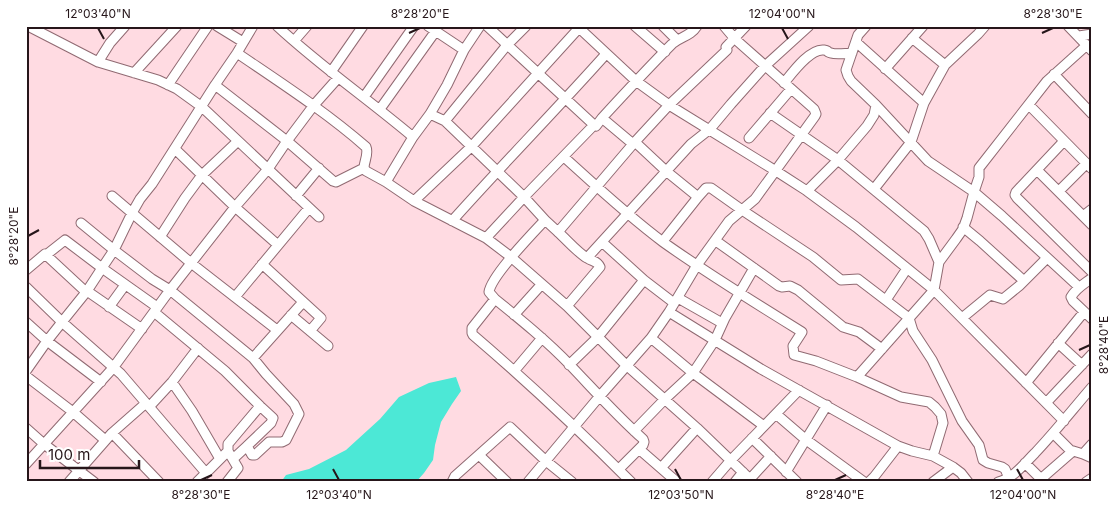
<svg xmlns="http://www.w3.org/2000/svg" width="1118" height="508" viewBox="0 0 1118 508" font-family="Inter,sans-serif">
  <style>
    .water { fill: #4ce8d6 }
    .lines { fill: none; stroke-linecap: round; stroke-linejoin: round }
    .minor-casing { stroke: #906a72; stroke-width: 11 }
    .minor { stroke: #fff; stroke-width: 9 }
    .ticks { fill: none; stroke: #26161a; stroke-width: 2 }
    .neatline { fill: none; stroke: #26161a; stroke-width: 2 }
    .ticks-label { font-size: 12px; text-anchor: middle; fill: #26161a }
  </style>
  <rect width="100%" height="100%" fill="#ffdbe2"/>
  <path class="water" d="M456 377 461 391 452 404 441 422 435 445 433 460 424 473 416 482H281L286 475 309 469 346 450 380 419 399 397 429 383Z"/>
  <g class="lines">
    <g class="minor-casing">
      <path id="minor" d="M28 26 98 62 158 80 177 89 202 107 319 217
        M217 26 243 42
        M277 26C320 66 368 99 413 137
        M428 26 464 50
        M487 26 594 125
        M577 26 636 81 669 105 776 171 807 191 856 227 934 290 1064 421
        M635 26 665 52
        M663 26 677 40
        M697 26C690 37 681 36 672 44 648 68 625 93 602 118L596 126 594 125 524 197 486 238 511 257 567 306 626 365 697 428 753 482
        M866 26 858 35 846 70 848 76 851 81 876 105 928 161 974 192 1002 216 1079 287
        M1068 26 1092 51
        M1079 36 1092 34
        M912 38 945 65
        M294 41 307 26
        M856 42 924 103
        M237 53C281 83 326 112 366 147 369 154 364 161 364 168
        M98 62 110 43 125 26
        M885 69 923 26
        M331 72 363 26
        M134 73 177 26
        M1054 74 1092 114
        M784 83C792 73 810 48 824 50 831 51 825 52 831 53 837 55 846 53 852 53
        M168 85 208 26
        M215 85 287 141 333 181 336 182 364 168
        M364 97 414 26
        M1029 105 1092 169
        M380 109 435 32
        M770 113 838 160 924 231 929 239 939 262
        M430 114 445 121 524 197 545 220
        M602 118 633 144
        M445 121 507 45 526 26
        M749 138 791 89
        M1064 141 1016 192 1015 195 1017 198 1092 272
        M635 142 666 171 698 197 706 188H711L742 210 813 257 841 280 858 279 909 318 913 331 932 360 962 421 979 445 983 460 988 463 1002 467 1005 469 1011 482
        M175 149 235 207 278 245
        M564 157C596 186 628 216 663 242 708 274 755 303 802 332L793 346 794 355 816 361 857 377 901 397 929 402 935 407 941 414 943 423 933 456
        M364 168 366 171 386 182 414 201 486 238
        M1037 170 1092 225
        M386 182 413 137 430 114 447 85 464 50 480 26
        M874 189 911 142 924 103 945 65 978 34 985 26
        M807 191 838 160 867 126 874 115 876 105
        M1059 191 1086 164
        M112 196 191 263 277 330
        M296 196 319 168
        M414 201 472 146 579 28
        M1083 216 1092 209
        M452 221C503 164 556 110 606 54
        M81 223 114 250 102 268 157 307
        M963 227 980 241 1023 280
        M558 232 545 220C532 234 491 276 489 292L495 299C521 320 547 341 570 365 594 390 617 416 643 439L644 442 643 445 619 469
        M160 237 185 198 202 175 238 141
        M663 241 698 197
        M716 241 779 286 782 287 790 286 798 290 843 327 859 332 882 349
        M602 242 644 280 674 303
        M45 254 86 292
        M587 258 691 144 710 129 731 104 765 66 809 26
        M262 264 321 318 310 331
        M26 270 45 254 46 255 65 240 102 268 87 291 62 322 26 287
        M1092 278C1084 284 1076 288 1071 297L1073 301 1092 319
        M87 291 142 329
        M235 297 309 208
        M678 298 722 323
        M495 299 472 328V333L473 335C528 382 580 431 631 482
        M886 300 904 273
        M567 306 600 267C597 260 593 262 587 258 578 253 566 239 558 232L633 144 669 105 727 50 726 47 746 26
        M109 307 125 285
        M154 312 225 371 260 406
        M669 312 761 369 898 446 912 451 933 456 953 467 961 473 968 482
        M291 315 328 346
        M514 315 541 285
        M962 318 990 295 1003 299 1019 286 1047 258
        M26 322 47 341 101 382
        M651 338 693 373 764 426
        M1058 343 1082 365
        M253 358 303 302
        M569 365 598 337 644 280
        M515 370 542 338
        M26 371 47 341 62 322 121 374 206 473 228 451 238 468 227 482
        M26 376 73 412 105 440
        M857 377 934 290 939 262 956 239 963 229 967 218 974 192 979 177V168L1047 81 1087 45
        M172 382 192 411 220 459
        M1026 383 1084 312
        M1046 403 1092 354
        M149 407 172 382 198 348
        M776 414 805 439 864 482
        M26 428 44 444 94 482
        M634 431 665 399 693 373 715 340 725 318 754 268
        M112 433 159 482
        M1053 433 1070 450 1083 454 1092 458
        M752 438 797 482
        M639 449 677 482
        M228 451V444L260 406 273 418 271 423 247 446
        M1083 454 1092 444
        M479 455 507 482
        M233 459 247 446 252 455H255L269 442H282L286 440 299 414 294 404 266 374 253 358 170 290 152 279 114 250 132 213 140 199 152 184 215 85 237 53 253 26
        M1025 463 1044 482
        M26 464 113 368 170 290 235 207 268 169 287 141 314 105 338 78
        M661 468 697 428
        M786 472 827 405
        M1042 478 1073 451
        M750 479 771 456
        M69 482 112 433 146 403
        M197 482 206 473
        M452 482 455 476 510 427 546 461 572 482
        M528 482 599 397 651 338 669 312 697 265 729 221 755 199 815 116 816 114 814 109 735 39 724 26
        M712 482 731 460 799 390
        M735 482 743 472
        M869 482 874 477 898 446
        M933 482 953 467
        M998 482C1014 478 1024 464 1035 453 1055 432 1073 409 1092 387
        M1086 482 1092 478"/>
    </g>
    <use href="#minor" class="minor"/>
  </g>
  <path class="ticks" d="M98 28 104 39M782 28 788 39M409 33 420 28M1042 33 1053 28M28 236 39 230M1079 350 1090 345M333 469 339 480M675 469 681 480M1017 469 1023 480M201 480 212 475M835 480 846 475"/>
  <rect width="1118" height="508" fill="none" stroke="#ffffff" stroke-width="55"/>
  <path d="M40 460v8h99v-8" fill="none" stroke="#26161a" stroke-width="2.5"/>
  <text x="48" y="460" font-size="15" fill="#26161a" stroke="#ffffff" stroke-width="4" paint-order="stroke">100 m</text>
  <rect x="28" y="28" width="1062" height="452" class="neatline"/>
  <g class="ticks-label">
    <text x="98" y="18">12°03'40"N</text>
    <text x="420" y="18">8°28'20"E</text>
    <text x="782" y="18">12°04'00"N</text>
    <text x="1053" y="18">8°28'30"E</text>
    <text transform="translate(14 236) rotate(-90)" y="4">8°28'20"E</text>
    <text transform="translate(1104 345) rotate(-90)" y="4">8°28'40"E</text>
    <text x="201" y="499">8°28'30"E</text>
    <text x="339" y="499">12°03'40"N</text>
    <text x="681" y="499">12°03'50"N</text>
    <text x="835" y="499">8°28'40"E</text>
    <text x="1023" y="499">12°04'00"N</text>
  </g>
</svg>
